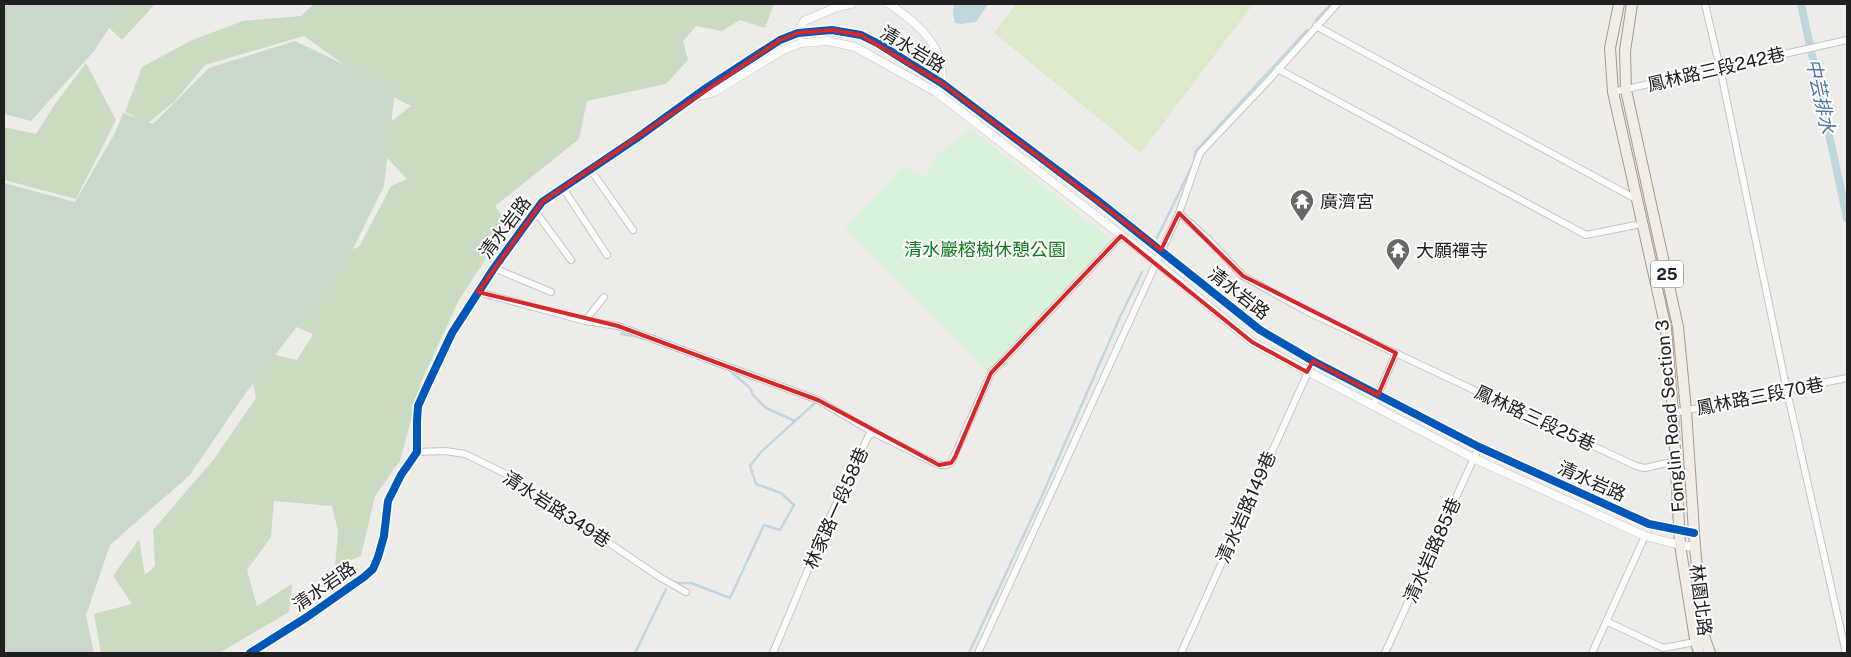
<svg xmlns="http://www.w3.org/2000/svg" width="1851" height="657" viewBox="0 0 1851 657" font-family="'Public Sans','Noto Sans TC',sans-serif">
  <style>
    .grass { fill: #dae9ca }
    .forest { fill: #c9dbc0 }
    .cemetery { fill: #c8d8c9 }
    .park { fill: #d9f2da }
    .water { fill: #bed7df }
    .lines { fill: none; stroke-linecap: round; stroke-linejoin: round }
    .stream { stroke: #bed7df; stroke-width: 2.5 }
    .canal { stroke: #bed7df; stroke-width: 8 }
    .minor-casing { stroke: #c5c4c3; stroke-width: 8 }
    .tertiary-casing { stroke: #c5c4c3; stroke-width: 9 }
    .primary-casing { stroke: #a39b87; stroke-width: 12 }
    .minor { stroke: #fcfcfc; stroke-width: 6 }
    .tertiary { stroke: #fcfcfc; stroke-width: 8 }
    .primary { stroke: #f1ede6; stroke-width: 10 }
    .cycleway-casing { stroke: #fff; stroke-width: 11 }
    .cycleway { stroke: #0057b8; stroke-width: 8 }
    .marked { fill: none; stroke: #d62828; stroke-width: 4; stroke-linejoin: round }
    .labels { text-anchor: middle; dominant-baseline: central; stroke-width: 4; stroke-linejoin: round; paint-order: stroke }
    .shield { fill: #fff; stroke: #636363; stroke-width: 1 }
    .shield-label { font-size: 16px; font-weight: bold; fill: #202020 }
    .street-label { font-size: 18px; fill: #202020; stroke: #fff }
    .poi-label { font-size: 18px; fill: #202020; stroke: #fff; text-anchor: start }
    .park-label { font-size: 18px; fill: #127a1f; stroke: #fff }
    .water-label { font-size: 19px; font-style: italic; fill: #4e75a3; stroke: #fff }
  </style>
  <rect width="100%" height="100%" fill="#eeece9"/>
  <path class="grass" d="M1016 4H1253L1141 153 994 33Z"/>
  <path class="forest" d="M108 4H155L122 40 104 23Z
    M314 4H774L765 28 740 20 722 31 696 26 683 41 688 60 666 84 587 101 579 139 495 206 508 224 459 300 421 382 400 461 375 496 361 556 335 566 338 531 332 506 274 501 271 537 247 570 257 606 292 584 289 612 219 653H101L94 614 132 604 113 576 139 539 145 575 155 566 153 530 214 459 256 398 248 360 252 349 297 360 313 334 263 313 315 263 359 247 391 186 407 179 369 139 411 106 378 89 304 36 205 65 175 101 148 123 125 112 142 67 192 40 243 21 301 16Z
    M86 63 116 120 76 199 4 180V127L36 134 55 104Z"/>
  <path class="cemetery" d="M4 4H124L95 50 31 121 4 114Z
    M295 41 395 89 384 186 346 263 245 394 190 475 110 545 86 615 94 653H4V183L75 202 115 133 123 113 153 124 209 68Z"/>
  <path class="park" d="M970 128 1112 240 987 371 845 229 904 165 926 177 936 154 964 135Z"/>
  <path class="water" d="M954 4H988L976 22 961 24 955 23 953 13Z"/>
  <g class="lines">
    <path class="stream" d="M1316 20 1331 4
      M1157 238 1194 162 1195 152 1307 30
      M621 334 634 336 646 339
      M728 369 750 388 753 395 766 408 795 421
      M676 583H691L730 598 764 525 780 530 794 505 781 493 756 484 750 466 761 452 817 401
      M635 653 666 589
      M969 653 1041 498 1120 317 1142 272"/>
    <path class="canal" d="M1801 4 1847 218"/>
    <g class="minor-casing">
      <path id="minor" d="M1705 4 1720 68 1787 391 1846 653
        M1316 26 1636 199
        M1278 69 1586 235 1641 224
        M1613 92 1847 40
        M590 169 633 230
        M563 188 607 255
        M535 211 571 260
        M1179 213 1207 238 1243 276 1308 312 1636 466 1645 468 1676 461
        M494 268 551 292
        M478 292 585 321 618 326 818 400 874 433
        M585 321 604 297
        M1373 406 1396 353
        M1673 413 1847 378
        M417 452 445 451 465 454 508 475 661 578 686 592
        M1606 621 1663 648 1695 642
        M773 653 830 517 869 435 874 433 939 465H946L951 463 991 373 1121 236
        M978 653 1179 213 1200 153 1267 82 1337 4
        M1181 653 1313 361
        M1385 653 1479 447
        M1592 653 1645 536"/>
    </g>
    <g class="tertiary-casing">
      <path id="tertiary" d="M889 4C909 17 934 36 940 61 941 68 942 76 943 84L941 86
        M799 36 798 33 804 21 837 7 851 4
        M697 97 714 92 783 50 801 43 828 41 855 47 936 92 1156 262 1252 342 1473 458 1645 536 1680 545 1695 547
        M250 653 307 617 364 577 373 569 378 557 384 536 388 501 401 475 417 452V421L418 406 427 386 452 333 494 268 542 202 637 138 706 88 780 40 798 33 832 30 861 35 879 44 943 84 1097 200 1260 330 1313 361 1479 447 1649 524 1694 533"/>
    </g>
    <g class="primary-casing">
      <path id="primary" d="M1619 4 1610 48 1613 92 1666 329 1673 413 1680 545 1695 639 1699 653
        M1632 4 1625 51 1626 90 1678 327 1686 410 1695 547 1704 636 1710 653"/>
    </g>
    <use href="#minor" class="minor"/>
    <use href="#tertiary" class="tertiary"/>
    <use href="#primary" class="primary"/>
    <g class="cycleway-casing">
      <path id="cycleway" d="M250 653 307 617 364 577 373 569 378 557 384 536 388 501 401 475 417 452V421L418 406 427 386 452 333 494 268 542 202 637 138 706 88 780 40 798 33 832 30 861 35 879 44 943 84 1097 200 1260 330 1313 361 1479 447 1649 524 1694 533"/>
    </g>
    <use href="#cycleway" class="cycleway"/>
  </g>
  <path class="marked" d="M832 30 861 35 943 84 1161 250 1179 213 1243 276 1396 353 1378 395 1313 361 1307 372 1252 342 1121 236 991 373 955 457 951 463 939 465 818 400 618 326 478 292 542 202 780 40 798 33Z"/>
  <defs>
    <g id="temple-pin" transform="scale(1.25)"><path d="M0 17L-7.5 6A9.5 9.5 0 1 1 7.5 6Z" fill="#686766" stroke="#fff"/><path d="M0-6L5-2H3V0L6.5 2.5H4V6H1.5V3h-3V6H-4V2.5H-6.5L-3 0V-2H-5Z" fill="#fff"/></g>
  </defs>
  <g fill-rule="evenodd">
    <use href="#temple-pin" x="1302" y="201"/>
    <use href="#temple-pin" x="1398" y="250"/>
  </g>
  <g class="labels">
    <rect class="shield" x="1651" y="260.5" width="32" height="27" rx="4"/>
    <g class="shield-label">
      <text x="1667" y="274">25</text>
    </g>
    <g class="street-label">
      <text transform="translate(913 49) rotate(31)">清水岩路</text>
      <text transform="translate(1716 69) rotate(-13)">鳳林路三段242巷</text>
      <text transform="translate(505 227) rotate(-53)">清水岩路</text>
      <text transform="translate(1239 293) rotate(38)">清水岩路</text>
      <text transform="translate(1760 396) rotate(-11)">鳳林路三段70巷</text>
      <text transform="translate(1670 416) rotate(-95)">Fonglin Road Section 3</text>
      <text transform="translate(1535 418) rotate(25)">鳳林路三段25巷</text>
      <text transform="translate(1592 481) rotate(24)">清水岩路</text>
      <text transform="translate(1246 507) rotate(-66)">清水岩路149巷</text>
      <text transform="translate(836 508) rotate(-66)">林家路一段58巷</text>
      <text transform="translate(557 509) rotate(33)">清水岩路349巷</text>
      <text transform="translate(1432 550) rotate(-66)">清水岩路85巷</text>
      <text transform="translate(324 586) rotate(-35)">清水岩路</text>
      <text transform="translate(1701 600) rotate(83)">林園北路</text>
    </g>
    <g class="poi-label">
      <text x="1320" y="201">廣濟宮</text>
      <text x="1416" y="250">大願禪寺</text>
    </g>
    <g class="park-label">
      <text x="985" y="249">清水巖榕樹休憩公園</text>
    </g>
    <g class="water-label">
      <text transform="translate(1821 96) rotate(78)">中芸排水</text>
    </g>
  </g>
  <rect width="1851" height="657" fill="none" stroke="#202020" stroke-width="10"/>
</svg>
